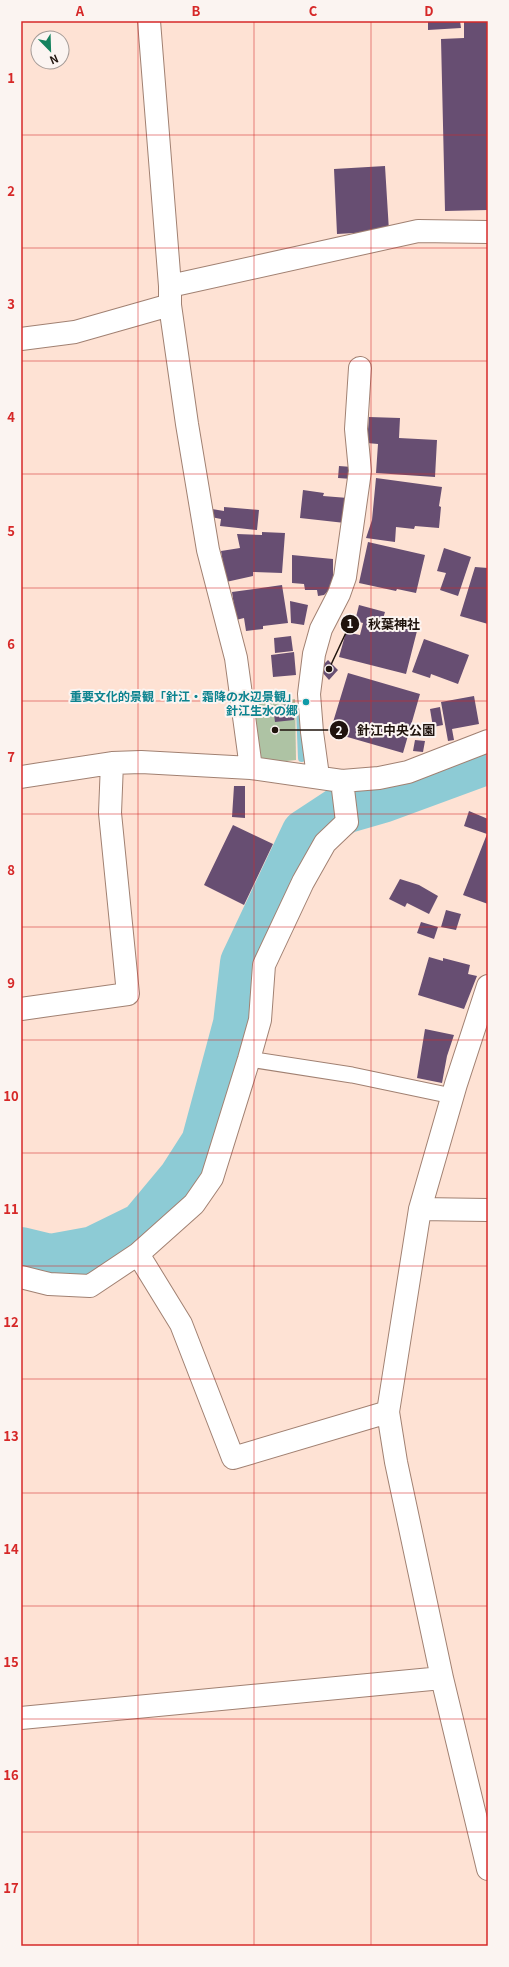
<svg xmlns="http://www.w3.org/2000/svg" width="509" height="1967" viewBox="0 0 509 1967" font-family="Georgia,'Noto Sans JP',serif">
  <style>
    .green { fill: #aec3a4 }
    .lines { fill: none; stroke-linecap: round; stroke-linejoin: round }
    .stream { stroke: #8dcbd5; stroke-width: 8 }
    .river { stroke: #8dcbd5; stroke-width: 50 }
    .building { fill: #674e72 }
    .service-casing { stroke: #a18172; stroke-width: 17 }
    .minor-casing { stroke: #a18172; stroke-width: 24 }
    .service { stroke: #fff; stroke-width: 15 }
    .minor { stroke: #fff; stroke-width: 22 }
    .grid { fill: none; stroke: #d62828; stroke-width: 1; stroke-opacity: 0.55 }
    .culture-dot { fill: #0f9aa8; stroke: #fbf4f1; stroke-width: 1.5 }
    .labels { text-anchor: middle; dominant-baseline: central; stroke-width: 4; stroke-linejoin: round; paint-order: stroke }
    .culture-label { font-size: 12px; font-weight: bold; fill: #0d838f; stroke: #fbf4f1; text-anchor: end }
    .leader { fill: none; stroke: #1f130d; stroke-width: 1.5 }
    .callout-dot { fill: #1f130d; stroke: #fbf4f1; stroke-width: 1.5 }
    .mark-label { font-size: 12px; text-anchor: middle; font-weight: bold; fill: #fff }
    .callout-label { font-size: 13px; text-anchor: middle; font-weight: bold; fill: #1f130d; stroke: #fbf4f1; stroke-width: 4; stroke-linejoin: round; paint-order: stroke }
    .neatline { fill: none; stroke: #d62828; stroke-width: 1.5 }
    .grid-label { font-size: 13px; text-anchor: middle; font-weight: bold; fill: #d62828 }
  </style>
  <rect width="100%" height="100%" fill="#fee2d4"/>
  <path class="green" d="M295 699 296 760 268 763 259 755 250 704Z"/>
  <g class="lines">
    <path class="stream" d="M300 708 302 758"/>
    <path class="river" d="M21 1252 50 1259 94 1251 143 1227 183 1179 206 1143 238 1024 245 963 306 834 344 809 382 798 488 759"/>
  </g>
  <path class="building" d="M428 21H460L461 28 428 30Z
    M464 21H488V210L445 211 441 39 464 38Z
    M385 166 389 231 337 234 334 169Z
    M369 417 400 418 399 438 437 440 435 477 376 473 378 444 367 443Z
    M339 466 352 467V479L338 478Z
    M376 478 442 487 439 506 441 507 439 528 415 526 414 529 396 527 395 542 366 538 372 520Z
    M303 490 324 493 323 496 348 498 345 523 300 518Z
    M224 507 259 510 257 530 220 526 221 519 211 517 212 509 224 511Z
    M262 532 285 533 282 573 253 572V576L226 582 221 551 240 548 237 534 262 535Z
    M368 542 425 555 416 593 397 589 396 591 359 583Z
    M444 548 471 557 458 596 440 590 446 573 437 571Z
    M292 555 333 559V586L324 595 318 596 317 590H305L304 584 292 583Z
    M475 567 488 568V624L460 616Z
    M282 585 288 623 263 626V629L246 631 244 618 236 620 232 592Z
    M290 601 308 605 304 625 291 623Z
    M359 605 385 612 382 622 417 631 406 674 339 657 346 632 360 635 363 623 355 621Z
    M291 636 293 651 275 653 274 638Z
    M424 639 469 655 458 684 431 674 430 678 412 672Z
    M294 652 296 675 273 677 271 655Z
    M328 660 338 670 329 680 322 672 320 668Z
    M348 673 420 694 403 753 330 732Z
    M474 696 479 724 452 729 454 740 448 741 441 702Z
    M293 704 294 720 275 722 273 706Z
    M440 707 443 725 433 727 430 709Z
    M415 740 425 741 423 752 413 751Z
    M234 786H245V818L232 817Z
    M469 811 488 819V904L463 895 487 834 464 826Z
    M233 825 273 844 244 905 204 885Z
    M400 879 419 885 438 896 429 914 407 903 405 907 389 899Z
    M446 910 461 914 456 930 441 927Z
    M421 922 438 927 434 939 417 933Z
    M429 957 443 961V958L470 965 468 974 477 976 464 1009 418 995Z
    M425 1029 454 1035 447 1056 442 1083 417 1078Z"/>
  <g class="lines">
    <g class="service-casing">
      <path id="service" d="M249 1059 352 1075 452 1096"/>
    </g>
    <g class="minor-casing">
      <path id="minor" d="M149 21 170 286V305L187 424 208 550 236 658 251 768
        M170 286 418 231 488 232
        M21 339 75 332 170 305
        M318 776 312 732 309 694 314 654 321 629 339 594 345 577 360 471 356 429 360 368
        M21 777 112 763 141 762 251 768 342 781 379 778 408 772 488 741
        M488 986 456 1084 420 1209 388 1412 396 1462 442 1678 488 1869
        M21 1009 128 994 110 813 112 763
        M420 1209 488 1210
        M138 1254 181 1324 233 1458 388 1412
        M21 1277 49 1284 90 1286 138 1254 194 1204 212 1178 249 1059 260 1020 264 965 303 882 325 843 347 822 342 781
        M21 1718 442 1678"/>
    </g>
    <use href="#service" class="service"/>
    <use href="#minor" class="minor"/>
  </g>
  <path class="grid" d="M138 21V1946M254 21V1946M371 21V1946M21 135H488M21 248H488M21 361H488M21 474H488M21 588H488M21 701H488M21 814H488M21 927H488M21 1040H488M21 1153H488M21 1266H488M21 1379H488M21 1493H488M21 1606H488M21 1719H488M21 1832H488"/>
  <circle class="culture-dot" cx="306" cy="702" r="4"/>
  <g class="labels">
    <g class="culture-label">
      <text x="298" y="695">重要文化的景観「針江・霜降の水辺景観」<tspan x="298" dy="14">針江生水の郷</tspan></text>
    </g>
  </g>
  <path class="leader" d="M329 669L350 624M275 730L339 730"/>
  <g class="callout-dot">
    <circle cx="329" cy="669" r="4"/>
    <circle cx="275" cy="730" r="4"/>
    <circle cx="350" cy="624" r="10"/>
    <circle cx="339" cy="730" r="10"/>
  </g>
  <g class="mark-label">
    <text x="350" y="628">1</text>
    <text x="339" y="735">2</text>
  </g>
  <g class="callout-label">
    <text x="394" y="629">秋葉神社</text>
    <text x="396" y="735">針江中央公園</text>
  </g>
  <rect width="509" height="1967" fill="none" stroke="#fbf4f1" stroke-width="44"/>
  <g transform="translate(50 50) rotate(157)"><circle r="19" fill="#fbf4f1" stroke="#a39a96"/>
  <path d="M0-3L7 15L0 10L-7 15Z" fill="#14825e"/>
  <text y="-6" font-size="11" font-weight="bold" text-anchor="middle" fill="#1f130d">N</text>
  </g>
  <rect x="22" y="22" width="465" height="1923" class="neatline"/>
  <g class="grid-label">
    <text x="80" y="16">A</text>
    <text x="196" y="16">B</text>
    <text x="313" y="16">C</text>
    <text x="429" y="16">D</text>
    <text x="11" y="83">1</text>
    <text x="11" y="196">2</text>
    <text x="11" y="309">3</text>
    <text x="11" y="422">4</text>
    <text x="11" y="536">5</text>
    <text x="11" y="649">6</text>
    <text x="11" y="762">7</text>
    <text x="11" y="875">8</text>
    <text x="11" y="988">9</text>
    <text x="11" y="1101">10</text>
    <text x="11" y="1214">11</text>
    <text x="11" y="1327">12</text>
    <text x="11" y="1441">13</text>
    <text x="11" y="1554">14</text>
    <text x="11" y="1667">15</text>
    <text x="11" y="1780">16</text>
    <text x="11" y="1893">17</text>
  </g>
</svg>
